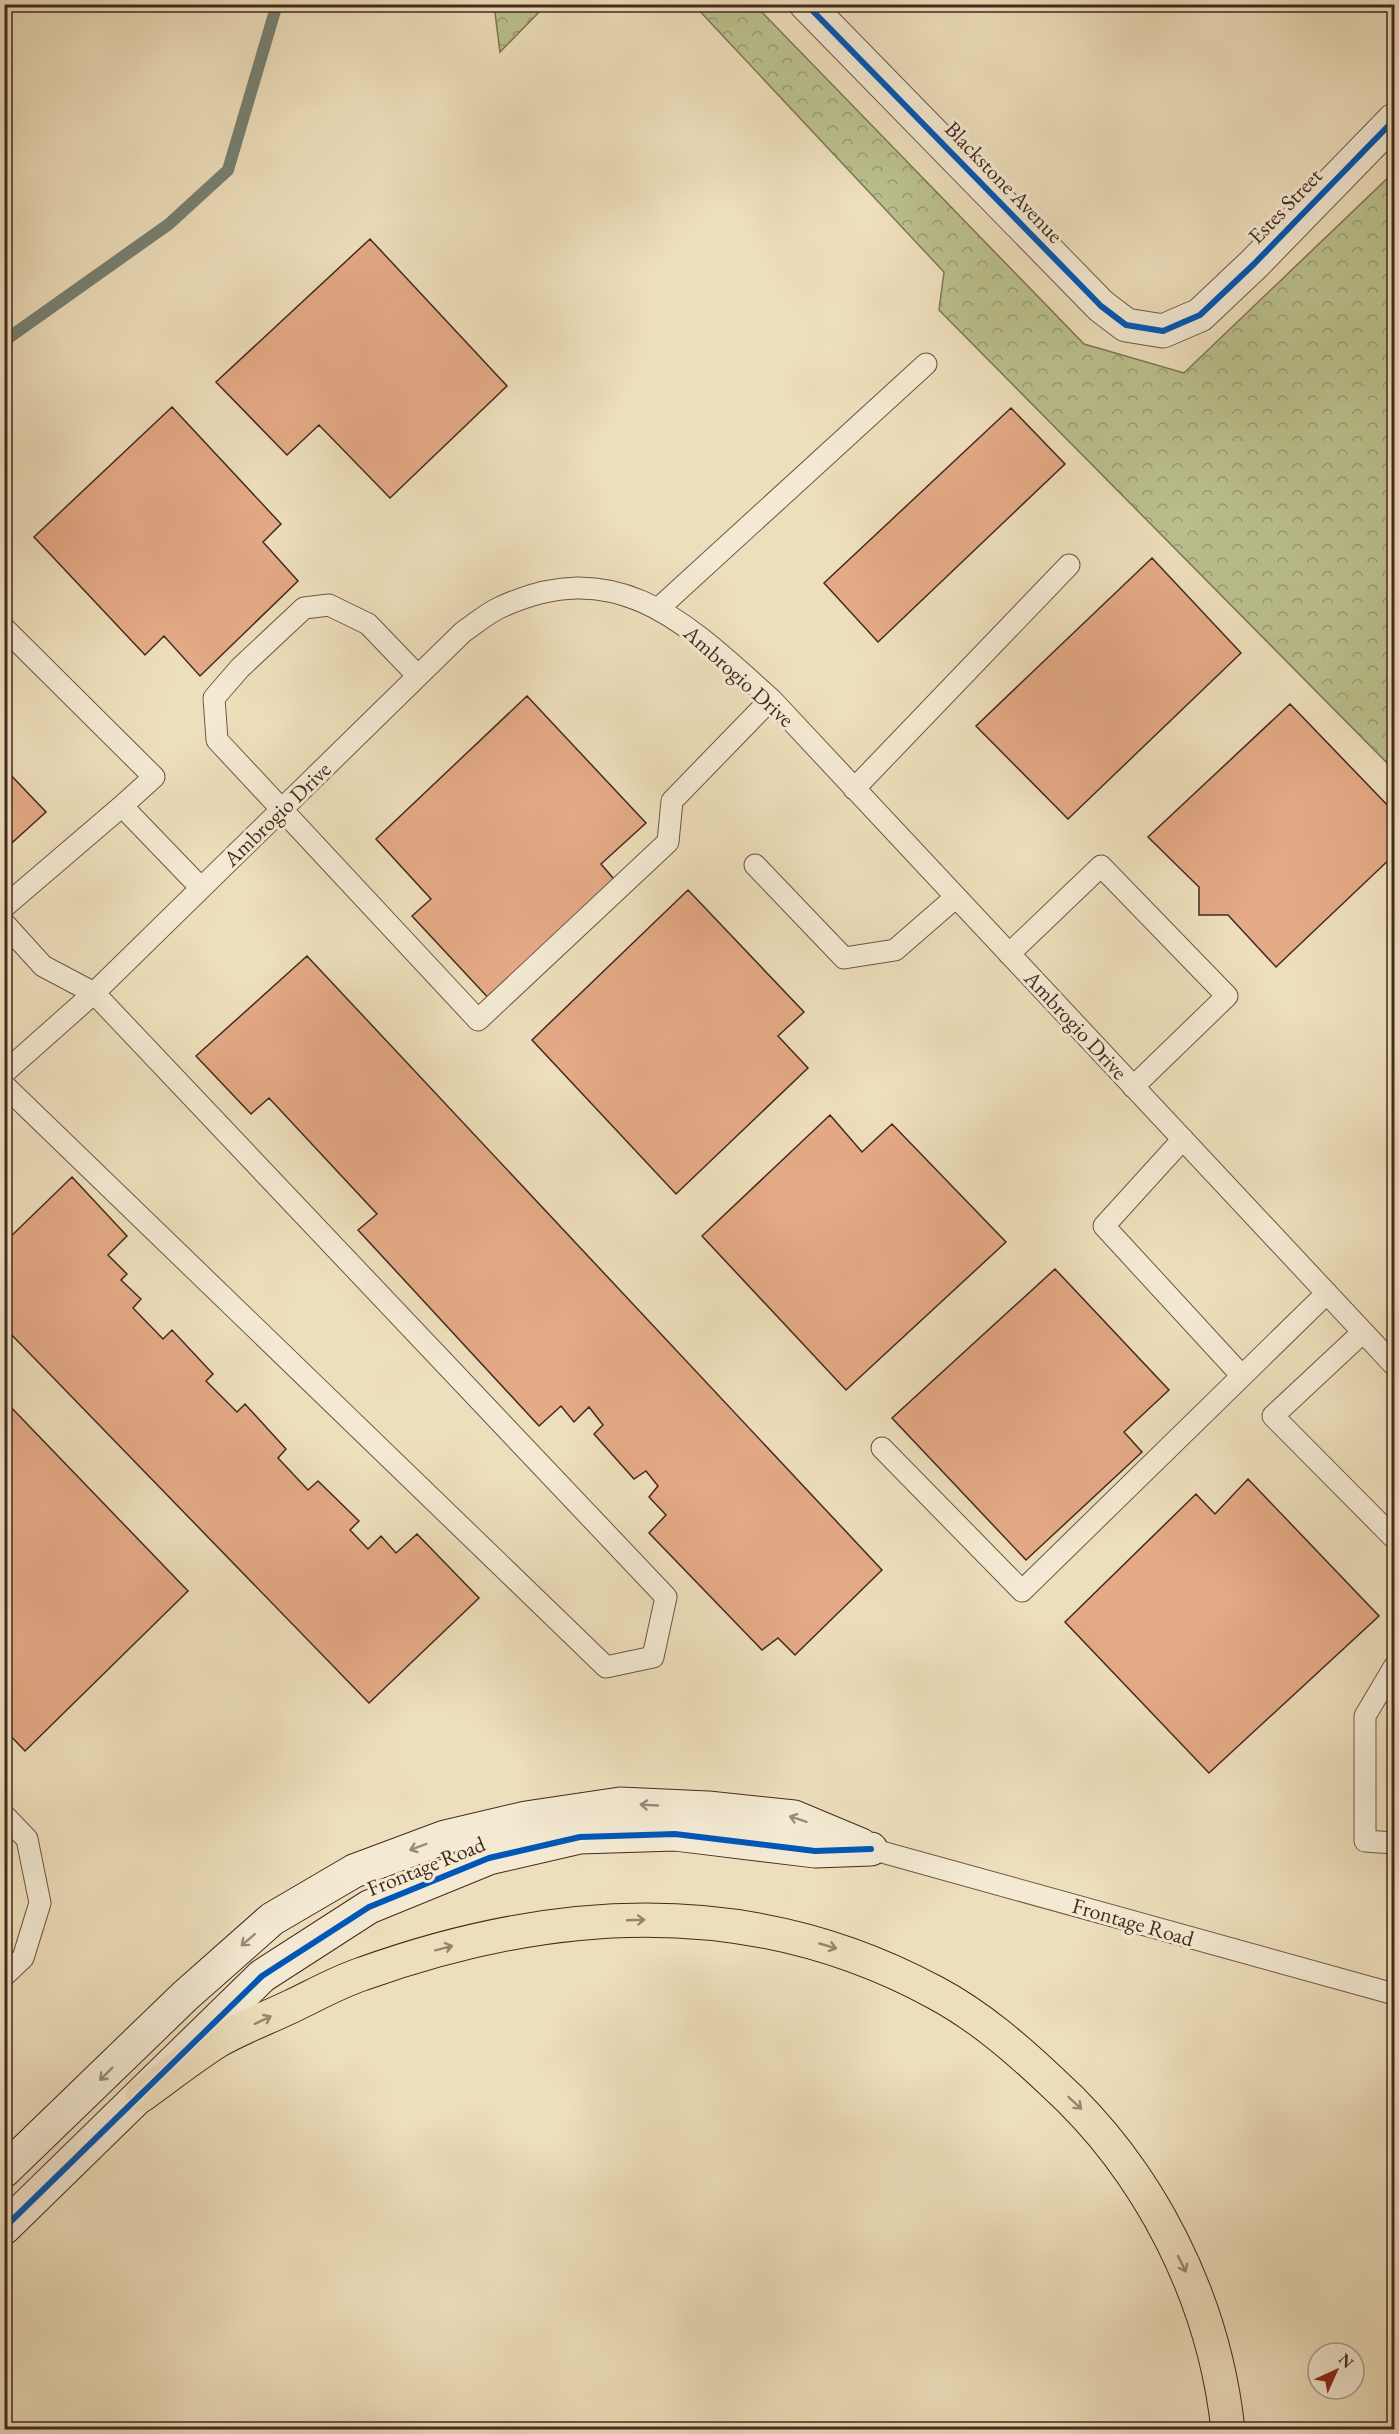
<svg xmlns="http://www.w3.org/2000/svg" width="1399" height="2434" viewBox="0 0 1399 2434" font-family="'EB Garamond',serif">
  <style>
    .forest { fill: url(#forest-crowns); stroke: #7e7656; stroke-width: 1.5 }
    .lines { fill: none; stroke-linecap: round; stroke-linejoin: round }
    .stream { stroke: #778274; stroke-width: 12 }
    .building { fill: #e5aa87; stroke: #422a1f; stroke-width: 1.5 }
    .lane-casing { stroke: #6d5746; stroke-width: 23 }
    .street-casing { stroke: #6d5746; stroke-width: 35 }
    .secondary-casing { stroke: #422a1f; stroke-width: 35 }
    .highway-casing { stroke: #422a1f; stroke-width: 35 }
    .lane { stroke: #f4ead3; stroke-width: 21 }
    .street { stroke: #f4ead3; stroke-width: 33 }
    .secondary { stroke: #f4ead3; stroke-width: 33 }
    .highway { stroke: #eedfbc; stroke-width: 33 }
    .cycleway-casing { stroke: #f4ead3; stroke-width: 10 }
    .cycleway { stroke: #0057b8; stroke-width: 6 }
    .oneway { stroke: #9b8a79 }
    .oneway2 { stroke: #98846e }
    .labels { text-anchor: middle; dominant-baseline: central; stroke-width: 6; stroke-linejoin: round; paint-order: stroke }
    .street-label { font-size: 22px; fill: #422a1f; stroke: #f4ead3 }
  </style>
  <defs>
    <pattern id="forest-crowns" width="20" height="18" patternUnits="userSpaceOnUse" patternTransform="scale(1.5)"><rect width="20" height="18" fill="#bbc18e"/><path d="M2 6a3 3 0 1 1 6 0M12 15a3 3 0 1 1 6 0" fill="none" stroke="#9a9d73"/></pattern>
  </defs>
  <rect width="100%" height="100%" fill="#eedfbc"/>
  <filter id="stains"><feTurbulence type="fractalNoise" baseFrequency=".00333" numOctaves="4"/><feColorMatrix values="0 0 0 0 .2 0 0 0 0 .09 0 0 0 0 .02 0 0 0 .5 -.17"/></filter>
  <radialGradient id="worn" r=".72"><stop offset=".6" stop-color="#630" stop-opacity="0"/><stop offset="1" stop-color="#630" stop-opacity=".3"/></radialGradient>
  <path class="forest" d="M494 5V4L546 5 500 52Z
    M694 5H755L1084 344 1184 373 1394 172V770L939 310 944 272Z"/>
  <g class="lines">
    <path class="stream" d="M4 341 169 224 228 170 277 4"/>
  </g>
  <path class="building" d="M370 239 507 386 390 498 319 425 287 455 216 382Z
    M172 407 281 524 263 542 298 581 200 676 164 636 145 655 34 537Z
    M1011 408 1065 464 878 642 824 583Z
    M1152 558 1241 653 1068 819 976 726Z
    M527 696 646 823 601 864 619 885 493 1003 412 916 431 899 376 839Z
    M1290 704 1394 812V855L1276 967 1228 915H1199V887L1148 837Z
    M4 768 46 812 4 850Z
    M688 890 804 1012 778 1036 808 1068 676 1194 532 1040Z
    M307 956 882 1570 795 1655 778 1638 762 1650 649 1533 666 1515 649 1497 658 1486 646 1471 634 1479 594 1434 603 1425 589 1407 574 1422 561 1406 539 1426 358 1230 377 1214 269 1098 251 1114 196 1056Z
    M830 1115 862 1152 892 1124 1006 1242 846 1390 702 1236Z
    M72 1177 127 1236 108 1255 127 1274 121 1280 141 1299 133 1308 163 1339 172 1330 213 1374 206 1381 237 1412 245 1404 286 1449 278 1458 308 1490 318 1481 359 1521 350 1530 368 1549 381 1536 396 1553 417 1534 479 1598 369 1703 4 1327V1243Z
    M1055 1269 1169 1390 1124 1432 1142 1452 1026 1560 892 1418Z
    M4 1400 188 1591 25 1751 4 1729Z
    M1248 1479 1379 1616 1209 1773 1065 1622 1196 1494 1215 1514Z
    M1394 1738V1817H1391Z
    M4 1846 9 1851 4 1939Z"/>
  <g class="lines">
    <g class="lane-casing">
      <path id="lane" d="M659 608 926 364
        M4 628 154 777 122 806 201 888
        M418 676 368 624 329 605 304 608 240 668 214 698 217 740 478 1020 668 842 672 801 771 699
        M854 789 1069 565
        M755 865 844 958 895 950 956 897
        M4 907 122 806
        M4 923 43 966 94 993 666 1597 653 1657 606 1667 4 1085
        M1009 954 1101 866 1227 996 1133 1087
        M4 1073 94 993 463 632C475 624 487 613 501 607 619 552 689 626 771 699L1394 1365
        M1183 1139 1104 1226 1242 1376
        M1363 1332 1273 1416 1394 1538
        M882 1448 1022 1591 1327 1293
        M1394 1667 1365 1716V1841L1394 1843
        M4 1815 27 1839 40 1903 23 1958 4 1976
        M871 1849 1394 1994"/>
    </g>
    <g class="street-casing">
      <path id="street" d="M806 4 1101 306 1126 325 1163 331 1200 315 1254 264 1394 120"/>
    </g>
    <g class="secondary-casing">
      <path id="secondary" d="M4 2171 185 1996 272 1919 354 1871 445 1837 526 1818 620 1804 708 1808 794 1817 861 1845
        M4 2228 262 1976 369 1907 489 1858 580 1837 675 1834 815 1851 871 1849"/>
    </g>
    <g class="highway-casing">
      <path id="highway" d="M142 2095C167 2077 191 2058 216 2042 240 2028 267 2018 292 2006 315 1995 338 1982 362 1974 554 1905 752 1893 936 1993 979 2016 1017 2049 1052 2082 1150 2171 1214 2298 1228 2430"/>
    </g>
    <use href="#lane" class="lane"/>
    <use href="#street" class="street"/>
    <use href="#secondary" class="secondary"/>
    <use href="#highway" class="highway"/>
    <g class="cycleway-casing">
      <path id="cycleway" d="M806 4 1101 306 1126 325 1163 331 1200 315 1254 264 1394 120
        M4 2228 262 1976 369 1907 489 1858 580 1837 675 1834 815 1851 871 1849"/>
    </g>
    <use href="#cycleway" class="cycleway"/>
  </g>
  <defs><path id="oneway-shaft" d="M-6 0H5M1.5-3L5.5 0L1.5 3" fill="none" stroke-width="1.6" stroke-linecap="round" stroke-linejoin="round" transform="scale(1.5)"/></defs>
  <g class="oneway">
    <use href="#oneway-shaft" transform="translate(649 1805) rotate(-177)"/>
    <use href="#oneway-shaft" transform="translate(798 1819) rotate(-162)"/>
    <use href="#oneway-shaft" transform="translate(418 1847) rotate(160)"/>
    <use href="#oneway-shaft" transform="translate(248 1940) rotate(139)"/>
    <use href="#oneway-shaft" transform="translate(106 2074) rotate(135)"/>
  </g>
  <g class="oneway2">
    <use href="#oneway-shaft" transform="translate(636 1920) rotate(-2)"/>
    <use href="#oneway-shaft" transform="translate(828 1946) rotate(16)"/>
    <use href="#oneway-shaft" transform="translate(444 1948) rotate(-15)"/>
    <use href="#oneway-shaft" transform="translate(263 2020) rotate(-25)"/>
    <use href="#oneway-shaft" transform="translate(1075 2103) rotate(43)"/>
    <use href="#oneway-shaft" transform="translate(1182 2264) rotate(64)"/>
  </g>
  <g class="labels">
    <g class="street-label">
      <text transform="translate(1004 182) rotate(46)">Blackstone Avenue</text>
      <text transform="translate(1285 206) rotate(-46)">Estes Street</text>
      <text transform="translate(739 676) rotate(42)">Ambrogio Drive</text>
      <text transform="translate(277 814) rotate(-44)">Ambrogio Drive</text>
      <text transform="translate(1076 1025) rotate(47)">Ambrogio Drive</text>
      <text transform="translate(426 1866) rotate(-22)">Frontage Road</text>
      <text transform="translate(1133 1922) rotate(16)">Frontage Road</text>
    </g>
  </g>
  <rect width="1399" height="2434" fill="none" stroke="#eedfbc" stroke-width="24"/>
  <rect x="6" y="6" width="1387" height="2422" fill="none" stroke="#422a1f" stroke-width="3"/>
  <rect x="12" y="12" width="1375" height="2410" fill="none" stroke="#422a1f" stroke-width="1.5"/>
  <g transform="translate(1336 2371) rotate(45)"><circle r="28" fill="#f4ead3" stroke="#ad9d8b" stroke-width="1.5"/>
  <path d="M0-4.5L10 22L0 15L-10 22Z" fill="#8f2418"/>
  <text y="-9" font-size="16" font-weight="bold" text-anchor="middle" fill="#422a1f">N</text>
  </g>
  <rect width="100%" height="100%" filter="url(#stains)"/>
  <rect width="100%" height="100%" fill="url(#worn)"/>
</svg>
